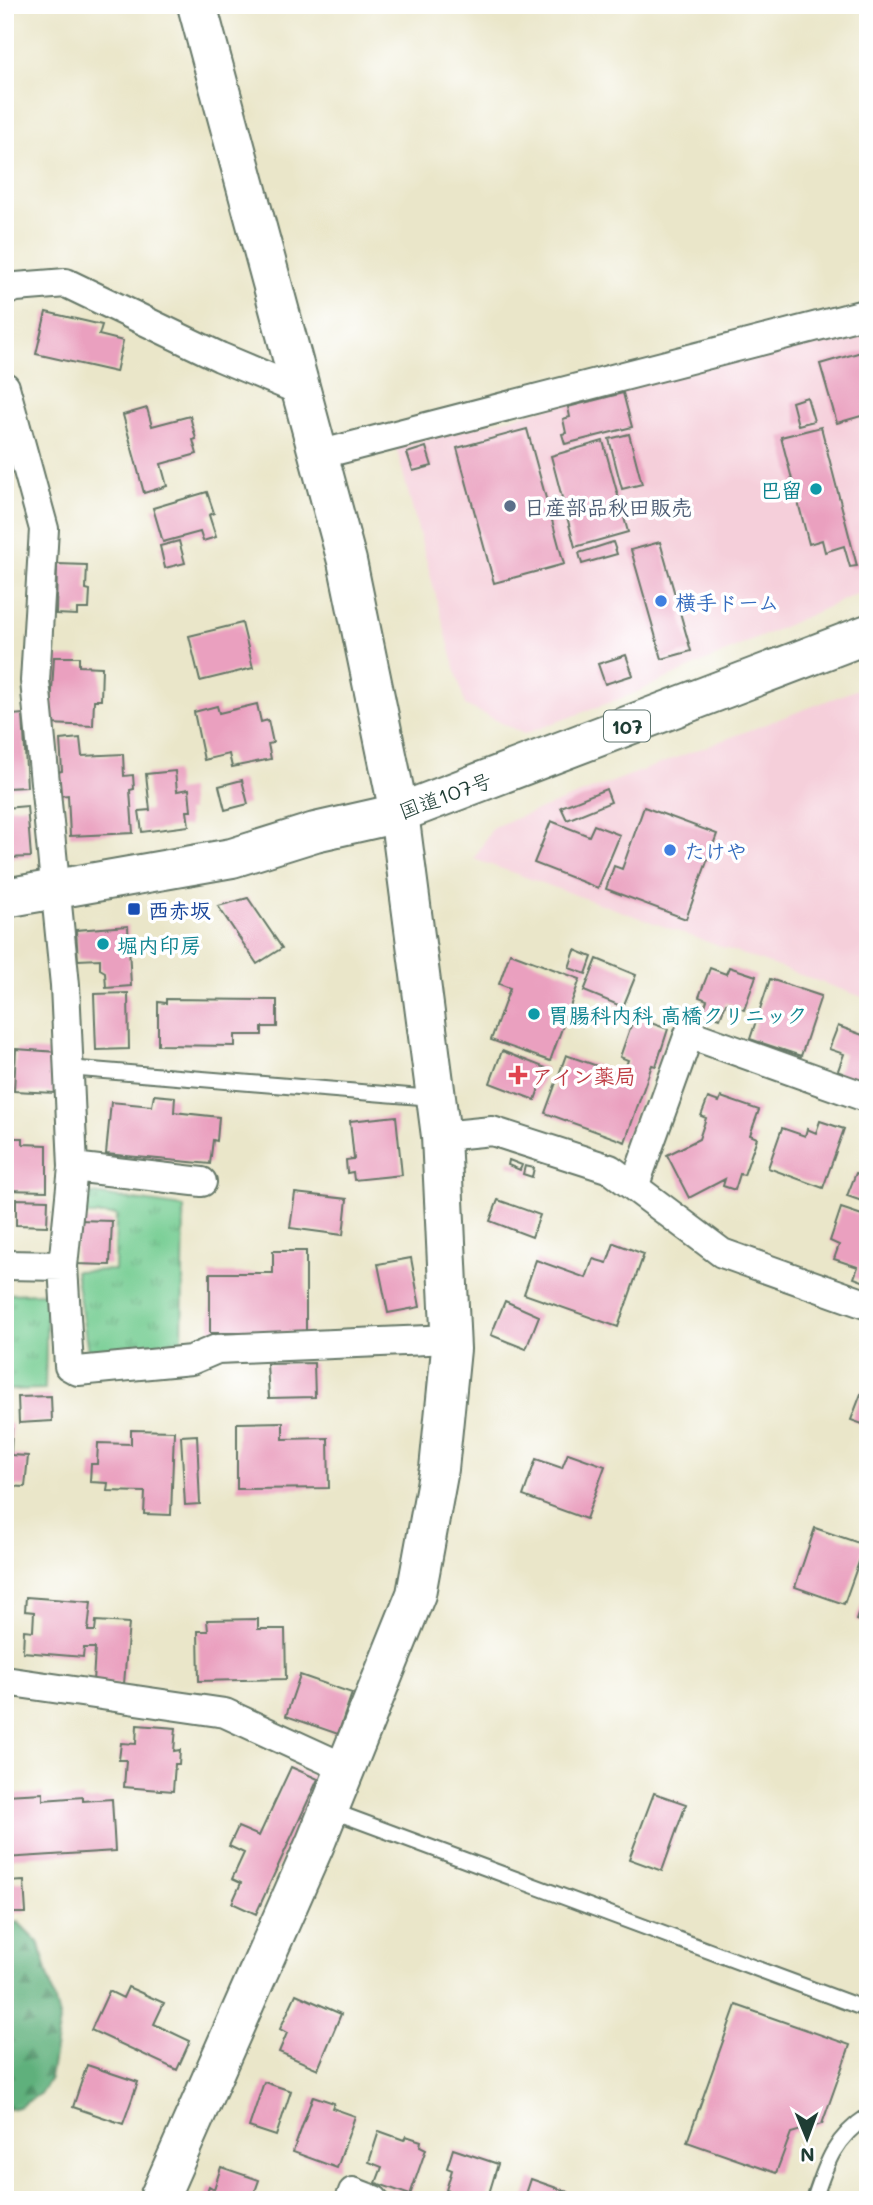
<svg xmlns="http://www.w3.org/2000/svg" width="873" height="2205" viewBox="0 0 873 2205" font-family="Mali,'Klee One',sans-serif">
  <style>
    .built { fill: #f5cfda }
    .grass { fill: url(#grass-tufts); stroke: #498462; stroke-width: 2 }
    .forest { fill: url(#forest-firs); stroke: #3e7658; stroke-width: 2 }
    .building { fill: #eaa0bf }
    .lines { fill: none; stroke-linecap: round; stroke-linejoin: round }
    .lane-casing { stroke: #667868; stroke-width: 18 }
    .street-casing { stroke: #667868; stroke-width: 32 }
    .secondary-casing { stroke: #667868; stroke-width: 42 }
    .highway-casing { stroke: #667868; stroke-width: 42 }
    .lane { stroke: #fff; stroke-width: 14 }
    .street { stroke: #fff; stroke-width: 28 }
    .secondary { stroke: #fff; stroke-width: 38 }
    .highway { stroke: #fff; stroke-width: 38 }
    .culture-dot { fill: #0f9aa8; stroke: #fff; stroke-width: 2.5 }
    .service-dot { fill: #5c6f8a; stroke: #fff; stroke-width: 2.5 }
    .shop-dot { fill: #3f7fe0; stroke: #fff; stroke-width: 2.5 }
    .transit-dot { fill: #1a4fb4; stroke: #fff; stroke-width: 2.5 }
    .health-dot { fill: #e0444e; stroke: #fff; stroke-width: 2.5 }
    .labels { text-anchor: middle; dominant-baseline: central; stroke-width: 7; stroke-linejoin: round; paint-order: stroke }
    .shield { fill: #fff; stroke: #627771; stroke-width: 2 }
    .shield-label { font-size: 19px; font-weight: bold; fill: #1f3d34 }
    .culture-label { font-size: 21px; font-weight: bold; fill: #0d838f; stroke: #fff; text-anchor: start }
    .service-label { font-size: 21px; font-weight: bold; fill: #4e5e75; stroke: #fff; text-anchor: start }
    .shop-label { font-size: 21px; font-weight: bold; fill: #366cbe; stroke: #fff; text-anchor: start }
    .street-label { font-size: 21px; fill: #1f3d34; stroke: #fff }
    .transit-label { font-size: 21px; font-weight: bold; fill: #164399; stroke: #fff; text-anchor: start }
    .health-label { font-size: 21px; font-weight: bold; fill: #be3a42; stroke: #fff; text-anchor: start }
  </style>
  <defs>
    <pattern id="grass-tufts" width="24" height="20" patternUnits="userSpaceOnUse" patternTransform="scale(1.75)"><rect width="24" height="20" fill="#73cc91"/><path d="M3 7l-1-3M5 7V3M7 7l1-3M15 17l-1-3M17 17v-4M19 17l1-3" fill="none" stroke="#5ea777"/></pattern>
    <pattern id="forest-firs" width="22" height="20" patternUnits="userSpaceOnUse" patternTransform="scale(1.75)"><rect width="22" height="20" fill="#5eb07b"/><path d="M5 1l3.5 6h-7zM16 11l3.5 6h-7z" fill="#4d9066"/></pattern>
  </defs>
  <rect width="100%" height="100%" fill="#fff"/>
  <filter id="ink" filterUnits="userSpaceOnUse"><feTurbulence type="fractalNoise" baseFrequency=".0143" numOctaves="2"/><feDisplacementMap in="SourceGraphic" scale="14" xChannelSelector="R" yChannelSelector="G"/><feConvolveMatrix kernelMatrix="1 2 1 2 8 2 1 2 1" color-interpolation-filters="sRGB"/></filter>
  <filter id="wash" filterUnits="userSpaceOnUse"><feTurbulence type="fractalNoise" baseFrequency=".00686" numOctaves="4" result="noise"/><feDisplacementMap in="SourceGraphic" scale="28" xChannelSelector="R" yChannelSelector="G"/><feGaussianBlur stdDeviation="1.57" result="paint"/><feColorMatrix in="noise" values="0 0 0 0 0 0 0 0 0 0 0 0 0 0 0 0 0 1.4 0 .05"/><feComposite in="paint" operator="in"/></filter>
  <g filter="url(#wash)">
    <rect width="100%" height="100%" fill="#eae6c9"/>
    <path class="built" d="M868 327V589L630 695 524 734 465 705 396 447Z
      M866 686 868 687V999L474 859 493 827Z"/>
    <path class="grass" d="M80 1192 184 1207 182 1342 88 1351 75 1271 115 1270 116 1215H78Z
      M47 1293 45 1389 5 1390V1294Z"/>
    <path class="forest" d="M18 1922 40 1944 60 2021 50 2078 41 2093 19 2107 5 2110V1925Z"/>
    <g id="blocks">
      <path class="building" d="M46 312 102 325 99 335 123 341 116 372 36 354Z
        M868 350V414L837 423 820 364Z
        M623 393 632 427 565 444 562 434 566 433 563 419 570 417 568 407Z
        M807 397 814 421 798 425 792 402Z
        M147 408 152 426 190 416 196 439 193 440 197 454 161 464 167 486 144 493 123 415Z
        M821 427 857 566 850 567 844 546 825 552 822 540 809 544 781 437Z
        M527 429 564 564 494 583 457 448Z
        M629 434 642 484 622 489 609 439Z
        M603 441 628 532 575 547 551 456Z
        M426 447 432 466 413 471 407 453Z
        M207 492 214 513 209 515 216 537 203 541 200 532 163 542 153 508Z
        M179 541 185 563 165 568 160 546Z
        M613 542 617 554 582 564 579 553Z
        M660 542 691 651 662 659 631 550Z
        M57 564 87 565 86 589 90 590 89 609H77V615L56 614Z
        M242 623 253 668 200 681 189 636Z
        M626 655 633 675 605 684 598 664Z
        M54 657H79V666L102 667 101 700H94L93 726 50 724Z
        M257 704 261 722 268 720 273 743 268 744 271 759 232 767 229 754 204 760 194 712 217 706 219 713Z
        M5 709H12L13 715 23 714 27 787 5 788Z
        M80 738 82 756 123 754 124 776 133 775 134 789 130 790 133 833 70 836 68 795 59 796 58 772 62 771 60 740Z
        M175 771 177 791 189 789 191 811H187L189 826 142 832 139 811 150 810 146 774Z
        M242 780 248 804 225 810 219 786Z
        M606 789 611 802 567 820 561 807Z
        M27 806 31 857 5 858V808Z
        M644 807 717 834 686 919 606 889 614 866 622 869Z
        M551 821 589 836 594 825 620 835 598 888 534 863Z
        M248 898 282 948 257 964 218 906Z
        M128 926 131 986 106 988 105 972 100 969V959L78 960 76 930Z
        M575 950 592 957 586 974 569 968Z
        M510 953 580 979 550 1061 491 1040 510 988 499 984Z
        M597 959 636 975 623 1007 584 991Z
        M729 967 756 976 744 1010 726 1003 720 1018 703 1012 707 1000 699 997 710 968 726 974Z
        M770 979 821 996 801 1056 750 1039Z
        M128 993 129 1049 96 1050 94 994Z
        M166 999 277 1000V1027H262V1035H235V1046L158 1045V1002L166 1003Z
        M634 1017 668 1029 656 1066 652 1065 625 1142 545 1113 566 1055 623 1075 628 1060 620 1057Z
        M838 1026 868 1037V1073L863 1085 836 1076 844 1054 829 1049Z
        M16 1049 57 1052 55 1093 14 1091Z
        M502 1051 546 1068 535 1100 490 1083Z
        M154 1095 175 1097 174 1112 219 1117 217 1141 213 1140 210 1164 106 1154 111 1102 152 1106Z
        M721 1097 759 1110 750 1135 757 1138 744 1175 740 1174 735 1190 723 1186 725 1179 689 1198 667 1155 699 1139 706 1118 701 1116 708 1098 719 1102Z
        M396 1116 402 1175 354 1180 353 1172 347 1173 346 1160 354 1159 350 1121Z
        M820 1121 844 1129 823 1188 768 1168 782 1128 805 1136 807 1129 816 1133Z
        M5 1138H23V1144L47 1145V1191L5 1190Z
        M509 1160 522 1165 520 1170 508 1165Z
        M525 1166 534 1168 532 1177 523 1174Z
        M868 1172V1203L847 1196 856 1173 866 1177Z
        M295 1193 347 1199 343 1235 290 1228Z
        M16 1199 48 1200 47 1226 16 1225Z
        M498 1200 540 1215 532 1237 490 1221Z
        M841 1208 868 1217V1283L854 1278 858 1267 834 1259 839 1245 830 1241Z
        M77 1220 112 1221 110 1265 75 1264Z
        M614 1243 644 1254 618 1327 524 1294 536 1260 586 1278 593 1259 607 1263Z
        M273 1251H306V1333H210V1273H273Z
        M411 1258 420 1307 388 1313 378 1264Z
        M505 1301 539 1316 526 1349 491 1335Z
        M314 1363 315 1397 269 1398 267 1364Z
        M866 1381 868 1382V1426L851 1420Z
        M51 1396 52 1421 19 1423 18 1397Z
        M283 1422V1439L328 1438 329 1488 237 1489V1423Z
        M5 1423 12 1424 11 1455 28 1456 25 1487 5 1486Z
        M131 1430 174 1431 171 1515 144 1514 145 1492 107 1491 108 1483 90 1482 91 1464H97L98 1443 131 1444Z
        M197 1435 200 1504 185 1505 181 1436Z
        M568 1453 605 1466 586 1519 523 1496 536 1459 562 1468Z
        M815 1528 865 1545 844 1604 795 1587Z
        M26 1597 91 1602 88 1631H95L96 1621 129 1623 124 1684 93 1682 95 1648H84L83 1657 23 1652 24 1630 33 1631 34 1612 25 1611Z
        M864 1597 868 1598V1624L856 1620Z
        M258 1619V1629H285L286 1679 199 1681 198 1631H208L207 1620Z
        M300 1675 352 1693 338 1734 286 1716Z
        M137 1725 176 1728 174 1751 180 1750 179 1764H175L173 1791 124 1787 126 1760H119L121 1743 136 1744Z
        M291 1767 318 1779 256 1914 232 1903 241 1883 232 1879 244 1853 229 1846 238 1827 259 1836Z
        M43 1793V1800L83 1797V1801L112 1799 115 1851 5 1858V1795Z
        M654 1793 686 1804 662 1871 629 1859Z
        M24 1881 26 1913H5V1882Z
        M128 1987 164 2003 154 2024 190 2041 177 2070 91 2030 109 1991 123 1998Z
        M296 1994 341 2014 318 2069 279 2052 287 2033 280 2029Z
        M736 2005 850 2045 822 2124 791 2133 776 2173 687 2142Z
        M87 2065 138 2082 123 2124 73 2107Z
        M264 2082 291 2091 276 2136 249 2127Z
        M313 2096 334 2103 332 2108 355 2116 337 2168 293 2152Z
        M379 2131 404 2140 406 2136 421 2141 420 2146 426 2149 410 2195 376 2183 382 2167 369 2162Z
        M453 2149 498 2164 487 2200H453L456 2193 446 2190 452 2170 447 2168Z
        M221 2167 259 2180 252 2200H204L209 2186 214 2189Z
        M531 2179 568 2192 566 2200H524Z"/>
    </g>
  </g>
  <g filter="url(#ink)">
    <use href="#blocks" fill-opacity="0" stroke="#667868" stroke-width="2"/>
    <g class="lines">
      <g class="lane-casing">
        <path id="lane" d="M68 1068 433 1098
          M330 1810 868 2010
          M814 2200C826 2164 834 2138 868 2116"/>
      </g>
      <g class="street-casing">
        <path id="street" d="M5 291 16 287 66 283 220 357 301 391
          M5 387 44 529 35 681 65 985 73 1167 63 1266 5 1265
          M318 455 868 313
          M441 1136 492 1131 610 1169 722 1253 868 1305
          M73 1167 202 1182
          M634 1187 689 1034 868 1098
          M63 1266 69 1366 78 1371 191 1360 217 1349 451 1339
          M5 1681 225 1713 345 1768
          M350 2200 353 2192 374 2200"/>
      </g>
      <g class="secondary-casing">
        <path id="secondary" d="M158 2200 315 1844 416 1594 439 1469 451 1349 441 1136 399 813 347 561 197 5"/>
      </g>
      <g class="highway-casing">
        <path id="highway" d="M5 898 232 858 315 832 399 813 868 634"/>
      </g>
      <use href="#lane" class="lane"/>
      <use href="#street" class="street"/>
      <use href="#secondary" class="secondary"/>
      <use href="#highway" class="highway"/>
    </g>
  </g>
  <g class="culture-dot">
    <circle cx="816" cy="489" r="7"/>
    <circle cx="103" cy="944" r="7"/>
    <circle cx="534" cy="1014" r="7"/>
  </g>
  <circle class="service-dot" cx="510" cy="506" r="7"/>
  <g class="shop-dot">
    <circle cx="661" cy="601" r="7"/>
    <circle cx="670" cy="850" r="7"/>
  </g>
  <rect class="transit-dot" x="127" y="902" width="14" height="14" rx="3.5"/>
  <path class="health-dot" d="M514.5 1064.5h7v7h7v7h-7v7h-7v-7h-7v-7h7z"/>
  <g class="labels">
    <rect class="shield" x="604" y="710.5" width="46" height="31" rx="5"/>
    <g class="shield-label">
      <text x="627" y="726">107</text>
    </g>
    <g class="culture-label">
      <text x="802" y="489" text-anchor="end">巴留</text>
      <text x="117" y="944">堀内印房</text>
      <text x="548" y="1014">胃腸科内科 高橋クリニック</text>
    </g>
    <g class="service-label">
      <text x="524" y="506">日産部品秋田販売</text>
    </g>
    <g class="shop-label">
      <text x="675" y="601">横手ドーム</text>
      <text x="684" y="850">たけや</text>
    </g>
    <g class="street-label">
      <text transform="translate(445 795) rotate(-20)">国道107号</text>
    </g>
    <g class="transit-label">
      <text x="148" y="909">西赤坂</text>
    </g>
    <g class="health-label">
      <text x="532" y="1075">アイン薬局</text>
    </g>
  </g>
  <rect width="873" height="2205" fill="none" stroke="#fff" stroke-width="28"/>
  <g transform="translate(807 2138) rotate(179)" stroke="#ffffff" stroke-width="5" paint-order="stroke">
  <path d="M0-5L12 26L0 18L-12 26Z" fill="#1f3d34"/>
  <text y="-10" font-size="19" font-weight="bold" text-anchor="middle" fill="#1f3d34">N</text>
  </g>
</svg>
